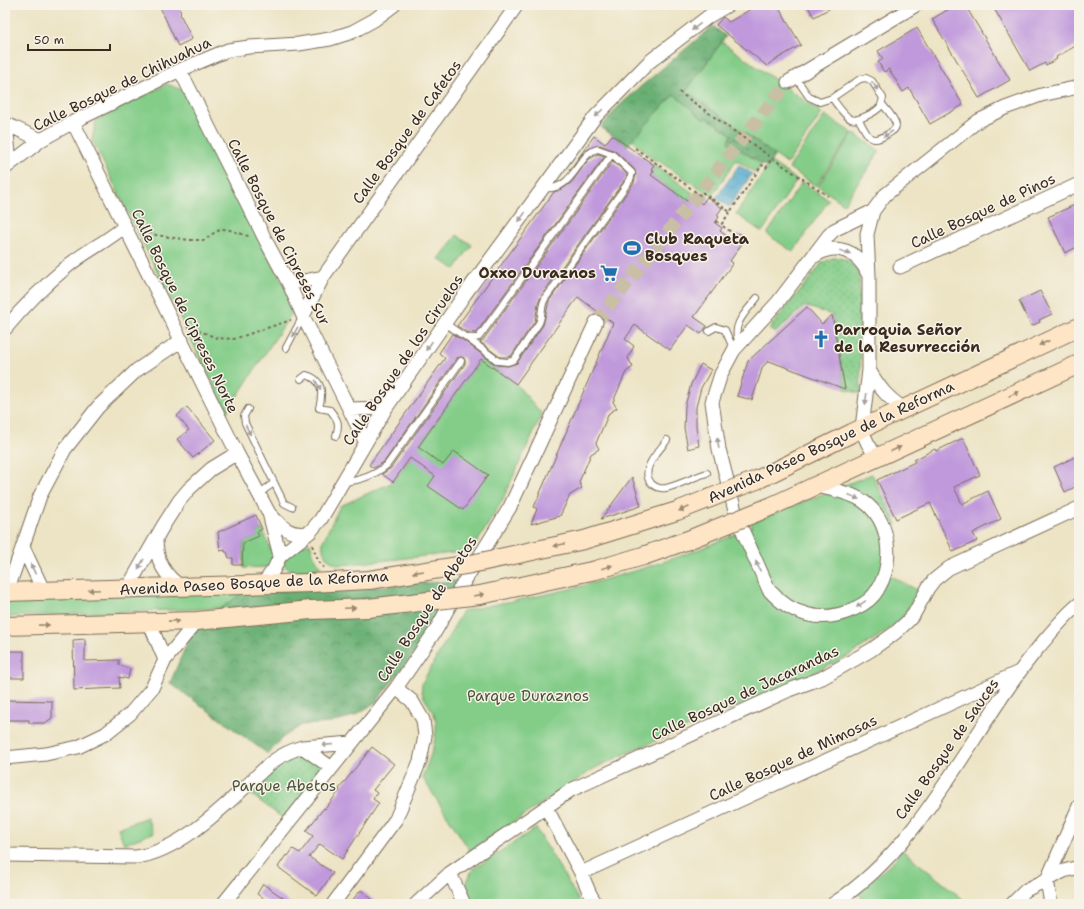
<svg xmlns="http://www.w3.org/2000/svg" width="1084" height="909" viewBox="0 0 1084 909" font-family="'Shantell Sans',sans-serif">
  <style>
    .green { fill: #84cd89; stroke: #607c54 }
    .forest { fill: url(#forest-crowns); stroke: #536d4a }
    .park { fill: url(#park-dots); stroke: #607c54 }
    .water { fill: url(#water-waves); stroke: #466a76 }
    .building { fill: #c099dc }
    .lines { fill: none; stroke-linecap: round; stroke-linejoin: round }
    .minor-tunnel { stroke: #c9bfa4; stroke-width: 13; stroke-dasharray: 13 6; stroke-linecap: butt }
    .service-casing { stroke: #796b58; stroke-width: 8 }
    .minor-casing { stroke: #796b58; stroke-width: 15 }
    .secondary-casing { stroke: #796b58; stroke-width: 20 }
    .path { stroke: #796b58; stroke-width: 2; stroke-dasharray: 3 3; stroke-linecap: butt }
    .service { stroke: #fff; stroke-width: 6 }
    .minor { stroke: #fff; stroke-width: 13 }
    .secondary { stroke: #fee5c5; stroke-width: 18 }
    .secondary-bridge-casing { stroke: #796b58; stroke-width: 20; stroke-linecap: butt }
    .secondary-bridge { stroke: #fee5c5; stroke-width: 18 }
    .oneway { fill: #a79f9a }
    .oneway2 { fill: #9c8872 }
    .labels { text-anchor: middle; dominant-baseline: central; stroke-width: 3; stroke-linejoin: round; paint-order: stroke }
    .street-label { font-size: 15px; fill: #3b2a1e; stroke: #f7f3e8 }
    .poi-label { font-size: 15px; font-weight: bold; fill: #3b2a1e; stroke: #f7f3e8; text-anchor: start }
    .park-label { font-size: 15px; fill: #4d5339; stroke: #f7f3e8 }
  </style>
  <defs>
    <pattern id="forest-crowns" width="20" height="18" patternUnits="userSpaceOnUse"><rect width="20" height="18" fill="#6bb075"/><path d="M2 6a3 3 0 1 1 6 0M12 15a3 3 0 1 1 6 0" fill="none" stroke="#598f5f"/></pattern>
    <pattern id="park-dots" width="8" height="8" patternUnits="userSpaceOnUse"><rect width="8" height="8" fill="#84cd89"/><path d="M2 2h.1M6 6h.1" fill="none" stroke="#73b076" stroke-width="1.8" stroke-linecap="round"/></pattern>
    <pattern id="water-waves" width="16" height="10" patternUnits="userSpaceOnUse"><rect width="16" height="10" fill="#51abcf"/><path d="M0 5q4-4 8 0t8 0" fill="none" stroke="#448ba7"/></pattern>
  </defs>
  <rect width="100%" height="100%" fill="#f7f3e8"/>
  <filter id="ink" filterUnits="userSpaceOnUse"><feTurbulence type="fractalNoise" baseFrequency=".025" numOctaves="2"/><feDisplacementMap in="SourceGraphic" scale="8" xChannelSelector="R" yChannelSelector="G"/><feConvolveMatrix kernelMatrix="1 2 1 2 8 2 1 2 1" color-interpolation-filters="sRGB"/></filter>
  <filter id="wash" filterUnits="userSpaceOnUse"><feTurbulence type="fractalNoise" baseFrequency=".012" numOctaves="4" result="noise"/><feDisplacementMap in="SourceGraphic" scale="16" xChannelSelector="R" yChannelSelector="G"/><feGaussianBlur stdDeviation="0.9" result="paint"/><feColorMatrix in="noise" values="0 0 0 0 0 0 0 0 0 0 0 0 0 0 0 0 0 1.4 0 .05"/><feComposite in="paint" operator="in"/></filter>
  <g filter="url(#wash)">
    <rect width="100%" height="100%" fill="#ede4c5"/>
    <path class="green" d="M722 42 822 113 787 164 686 91Z
      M167 84 187 92 295 308 227 412 92 140 96 120Z
      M674 94 704 120 706 117 733 135 728 142 762 164 756 173 736 160 712 196 657 160 656 162 632 140Z
      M825 115 852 133 816 186 789 168Z
      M853 133 880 151 844 204 818 186Z
      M771 162 797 180 762 232 736 214Z
      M654 165 693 193 687 201 651 175 654 171 651 169Z
      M802 182 829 200 793 252 767 234Z
      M457 235 472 245 455 269 439 259Z
      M481 359 516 384 542 414 502 501 472 551 341 565C328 563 321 554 323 541L340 506 393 482Z
      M872 474 896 523 889 575 919 591 902 618 885 632 850 655 785 687 636 749 595 768 470 851 422 777C429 761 441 731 434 714 429 703 419 696 422 683L463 611C509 601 557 594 603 580 654 566 704 549 752 527L751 523Z
      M262 529 274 556 270 567 244 568 243 543 258 536 257 532Z
      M310 543 314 556 321 567C311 570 287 575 283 563 289 553 299 546 310 543Z
      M294 586V605L5 617V598Z
      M147 817 153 833 124 844 118 828Z
      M536 828 581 904H474L465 887 472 870Z
      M902 850 969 904H866L858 892 893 862Z"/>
    <path class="forest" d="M713 26 726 36 686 91 775 155 767 167 728 142 732 135 706 117 704 120 674 94 627 146 601 127 618 107 639 88Z
      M471 580 376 702 356 715 331 723 302 725 283 737 268 754 170 683 191 634 204 621 242 593 336 589Z"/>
    <path class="park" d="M832 258C845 257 854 262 859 274L861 394 845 389 832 315 805 306 775 333 769 329 822 263Z
      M302 747 332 768 289 823 244 789Z"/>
    <path class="water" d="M739 165 752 174 729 207 716 198Z"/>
    <g id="blocks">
      <path class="building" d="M159 5H178L181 13 180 14 192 39 178 46Z
        M758 5H777L801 45 770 63 767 66 716 25 723 17 729 22Z
        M807 5H836L814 17Z
        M956 5H965L1010 80 979 98 932 19Z
        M992 5H1079V44L1056 57 1057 59 1046 65 1045 63 1030 71Z
        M917 28 963 105 930 124 909 88 903 92 889 69 884 72 878 62 883 59 878 51Z
        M612 135 654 165 651 169 654 171 651 175 687 201 691 196 702 204 707 197 722 208 717 215 719 217 715 223 722 228 720 231 733 241 739 233 746 238 730 261 733 263 694 317 707 326 701 334 688 325 670 350 635 325 625 339 634 346 628 358 633 367 626 372 613 402 617 408 609 413 596 443 599 449 591 454 579 482 582 488 570 495 560 516 531 524 537 509 534 507 613 323 578 297 516 384 481 359 418 447 443 465 454 451 488 475 463 510 428 486 435 476 410 458 393 482 382 474 391 468 465 364V361L464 358 461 357 457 358 384 462 374 468 369 465 445 358 439 353 452 334 463 340 496 365 508 366 517 363 543 325 549 301 634 183 636 174 635 170 615 151 600 145 588 149 581 155 569 171 594 136 605 144Z
        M598 154 605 156 476 333 467 332 457 326 554 192 564 188 572 182 588 160Z
        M613 161 627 174 626 178 541 296 538 304 535 321 511 356 507 357H500L480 342 483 340Z
        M1079 203V246L1065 253 1048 217Z
        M1040 291 1052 314 1039 320 1040 322 1031 326 1019 301Z
        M807 307 822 324 832 315 845 389 769 361 763 366 752 400 737 396 748 361Z
        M701 364 711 370 701 388 696 407V427L699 446 688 449 684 428 685 406 691 384Z
        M187 407 215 440 193 458 177 439 189 430 177 416Z
        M963 438 980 475 954 487 962 504 988 491 1001 519 973 533 977 541 953 552 930 503 896 519 877 480 915 462 914 460 935 449 936 451Z
        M1079 455V485L1065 492 1054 467Z
        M632 477 641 506 601 519Z
        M256 515 262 529 257 532 259 536 243 543 242 565H233V558H229L227 552H225V550L220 551 218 532Z
        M85 639V661L119 660V665L130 669 128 679 119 677 120 688 74 690 73 640Z
        M5 651H24V678H6Z
        M5 700 52 701V718L45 723H29V720H5Z
        M372 747 394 764 373 790 377 793 373 799 379 803 342 859 320 844 309 857 333 873 317 896 278 867 286 855 288 856 293 849 300 853 313 836 306 831 324 808 325 809 340 790 339 789Z
        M263 884 292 904H271L257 894Z
        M361 890 378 904H349Z"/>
    </g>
  </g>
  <g filter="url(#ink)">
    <use href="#blocks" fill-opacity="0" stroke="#796b58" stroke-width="1"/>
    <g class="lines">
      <path class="minor-tunnel" d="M596 322 788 82"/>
      <g class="service-casing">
        <path id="service" d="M796 78 809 97 820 102 832 98 860 79 866 78 872 81 883 98C882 101 882 104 880 107 876 112 857 122 851 119 845 117 836 103 832 98
          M859 120C868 135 869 146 888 134 892 131 896 130 896 125 895 118 886 109 882 104
          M445 323C454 329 467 342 479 337L612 154
          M709 331 716 327 725 330 734 350
          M466 337 498 361 508 362 514 360 539 323C543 315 540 307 545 299L630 180 632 173 612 154 598 149C577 153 575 192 543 188
          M740 344C729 326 747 311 757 298
          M286 348 303 316
          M301 379 306 375C323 379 323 393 319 408L330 410C338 420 340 423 336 436
          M248 409 244 416 245 423 284 503 292 507
          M667 440C660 450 639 469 651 483 655 487 661 489 666 488 679 485 694 477 707 473
          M343 482C359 481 375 475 387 465L461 361
          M261 498 264 490 274 483"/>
      </g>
      <g class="minor-casing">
        <path id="minor" d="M180 70 267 243 289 284 303 316 365 441
          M788 82 916 5
          M73 122 237 453 269 513 280 556
          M6 124 10 163
          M6 124 41 140
          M5 168 41 140 73 122 180 70 228 50 249 47 299 44 330 39 352 32 374 20 394 5
          M873 211 867 234 869 276V370L862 428C865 441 870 449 878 458
          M815 256C836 241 859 252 868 274
          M900 267 1079 184
          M289 284 323 277
          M303 316 323 277 517 5
          M5 329C24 306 46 284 69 265 86 251 108 241 125 226
          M869 370C880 389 887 397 904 409
          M349 409 386 408
          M817 486C832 490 850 492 863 501 891 521 894 562 878 589 873 598 863 605 854 609 823 624 792 616 769 590L744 534 735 511 719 449 712 402 721 374 734 350 778 302 829 235 834 230 873 211 885 195 978 121 1005 108 1041 95 1079 87
          M269 513C281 526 291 538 310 532
          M156 539C156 560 164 576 182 587
          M23 547 44 592
          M262 585 274 569 280 556 310 532 321 519 386 408 465 294 595 117 649 62 709 16 728 5
          M127 589 163 526 179 501 189 489 211 469 237 453
          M7 592 40 496 65 449 98 407 137 370 182 340
          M149 622 165 660
          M302 747 352 743
          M5 758 46 754 78 747 105 734 130 714 152 688 165 660 197 621
          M546 807 581 873 590 894 596 904
          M5 855 136 857C175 852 215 815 243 789 254 780 263 768 275 760 283 754 293 750 302 747L332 768
          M450 873 464 904
          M581 873 1019 672
          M223 904 396 688 436 630 451 603 510 507 596 322
          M333 904 396 819 420 761 425 736 423 720 412 701 396 688
          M416 904 450 873 571 790 789 690 822 678 871 650 895 633 908 621 914 614 928 588 934 580 949 568 1079 508
          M833 904C925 845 970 731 1038 648 1051 633 1064 616 1079 604
          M1012 904 1026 890 1064 871 1079 867
          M1051 904 1047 880 1079 806"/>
      </g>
      <g class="secondary-casing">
        <path id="secondary" d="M759 479 852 433 1079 327
          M772 506 1079 364
          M5 592 311 583
          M5 626 197 621 311 610"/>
      </g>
      <path class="path" d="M679 92 772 158
        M635 148 700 195 702 192 730 212 762 165 766 168 772 158 828 196
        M730 212 721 225 737 236
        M716 221 722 224
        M138 227 156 235 189 240H205L215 232 223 229 230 230 251 237
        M187 326 217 338 234 339 291 320
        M312 545 319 562 324 568"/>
      <use href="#service" class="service"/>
      <use href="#minor" class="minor"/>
      <use href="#secondary" class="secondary"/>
      <g class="secondary-bridge-casing">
        <path id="secondary-bridge" d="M311 583 369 580 471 564 584 540 677 511 759 479
          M311 610 368 608 480 595 596 570 643 556 688 540 772 506"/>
      </g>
      <use href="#secondary-bridge" class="secondary-bridge"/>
    </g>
    <defs><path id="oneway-solid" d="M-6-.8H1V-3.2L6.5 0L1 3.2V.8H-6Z"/></defs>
    <g class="oneway">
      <use href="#oneway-solid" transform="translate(696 27) rotate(142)"/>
      <use href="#oneway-solid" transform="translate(875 86) rotate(55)"/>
      <use href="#oneway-solid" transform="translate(599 113) rotate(134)"/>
      <use href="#oneway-solid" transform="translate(888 134) rotate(148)"/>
      <use href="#oneway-solid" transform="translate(522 217) rotate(126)"/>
      <use href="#oneway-solid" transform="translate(845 252) rotate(17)"/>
      <use href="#oneway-solid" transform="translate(295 332) rotate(119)"/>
      <use href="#oneway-solid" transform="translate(429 346) rotate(125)"/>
      <use href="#oneway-solid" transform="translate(318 385) rotate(62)"/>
      <use href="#oneway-solid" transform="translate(866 399) rotate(97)"/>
      <use href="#oneway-solid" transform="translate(248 430) rotate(64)"/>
      <use href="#oneway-solid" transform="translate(718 443) rotate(-98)"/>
      <use href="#oneway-solid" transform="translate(854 497) rotate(25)"/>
      <use href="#oneway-solid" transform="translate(141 564) rotate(120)"/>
      <use href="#oneway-solid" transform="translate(758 566) rotate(-114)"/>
      <use href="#oneway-solid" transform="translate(33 569) rotate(-115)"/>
      <use href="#oneway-solid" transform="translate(861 604) rotate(145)"/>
      <use href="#oneway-solid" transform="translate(327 745) rotate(175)"/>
    </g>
    <g class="oneway2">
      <use href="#oneway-solid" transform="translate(1044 343) rotate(155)"/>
      <use href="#oneway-solid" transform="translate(1014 394) rotate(-25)"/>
      <use href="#oneway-solid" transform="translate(896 449) rotate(-25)"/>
      <use href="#oneway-solid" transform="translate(684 509) rotate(159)"/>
      <use href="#oneway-solid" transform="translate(559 545) rotate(168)"/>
      <use href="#oneway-solid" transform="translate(607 567) rotate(-17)"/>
      <use href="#oneway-solid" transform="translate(418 572) rotate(171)"/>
      <use href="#oneway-solid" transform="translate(94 590) rotate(178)"/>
      <use href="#oneway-solid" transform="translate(479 595) rotate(-9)"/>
      <use href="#oneway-solid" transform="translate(350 608) rotate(-2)"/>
      <use href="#oneway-solid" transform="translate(174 621) rotate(-1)"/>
      <use href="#oneway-solid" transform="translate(44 625) rotate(-1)"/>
    </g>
  </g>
  <defs>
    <g id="stadium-bare" transform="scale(1.38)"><path d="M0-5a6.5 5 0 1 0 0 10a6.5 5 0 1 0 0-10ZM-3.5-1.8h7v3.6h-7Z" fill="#1f6fb2" stroke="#f7f3e8" stroke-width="2.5" paint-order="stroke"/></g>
    <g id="supermarket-bare" transform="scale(1.38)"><path d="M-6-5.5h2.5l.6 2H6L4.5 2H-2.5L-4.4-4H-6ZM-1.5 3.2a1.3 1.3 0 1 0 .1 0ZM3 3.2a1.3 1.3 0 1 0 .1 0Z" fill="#1f6fb2" stroke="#f7f3e8" stroke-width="2.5" paint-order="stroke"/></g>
    <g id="church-bare" transform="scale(1.38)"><path d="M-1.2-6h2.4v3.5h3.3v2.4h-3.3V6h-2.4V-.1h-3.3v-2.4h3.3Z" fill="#1f6fb2" stroke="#f7f3e8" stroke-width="2.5" paint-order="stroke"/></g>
  </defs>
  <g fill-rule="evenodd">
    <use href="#stadium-bare" x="632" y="248"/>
    <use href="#supermarket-bare" x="609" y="273"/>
    <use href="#church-bare" x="821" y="339"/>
  </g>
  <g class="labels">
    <g class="street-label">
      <text transform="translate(122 84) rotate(-26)">Calle Bosque de Chihuahua</text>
      <text transform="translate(407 132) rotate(-54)">Calle Bosque de Cafetos</text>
      <text transform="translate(983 211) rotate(-25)">Calle Bosque de Pinos</text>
      <text transform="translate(279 232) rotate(63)">Calle Bosque de Cipreses Sur</text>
      <text transform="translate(185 311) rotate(64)">Calle Bosque de Cipreses Norte</text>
      <text transform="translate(403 360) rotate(-56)">Calle Bosque de los Ciruelos</text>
      <text transform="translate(831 442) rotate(-25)">Avenida Paseo Bosque de la Reforma</text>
      <text transform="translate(254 583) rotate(-3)">Avenida Paseo Bosque de la Reforma</text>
      <text transform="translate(427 609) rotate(-57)">Calle Bosque de Abetos</text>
      <text transform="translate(745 693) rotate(-25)">Calle Bosque de Jacarandas</text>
      <text transform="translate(947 749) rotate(-55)">Calle Bosque de Sauces</text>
      <text transform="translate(793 758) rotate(-25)">Calle Bosque de Mimosas</text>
    </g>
    <g class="poi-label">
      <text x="645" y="239">Club Raqueta<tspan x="645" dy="17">Bosques</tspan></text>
      <text x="596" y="273" text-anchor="end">Oxxo Duraznos</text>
      <text x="834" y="330">Parroquia Señor<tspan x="834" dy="17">de la Resurrección</tspan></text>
    </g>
    <g class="park-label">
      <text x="528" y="696">Parque Duraznos</text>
      <text x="284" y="786">Parque Abetos</text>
    </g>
  </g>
  <rect width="1084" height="909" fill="none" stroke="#f7f3e8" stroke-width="20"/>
  <path d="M28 44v6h82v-6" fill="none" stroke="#3b2a1e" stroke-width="2"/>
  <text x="34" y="44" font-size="12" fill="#3b2a1e" stroke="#f7f3e8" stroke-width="3" paint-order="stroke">50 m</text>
</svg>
